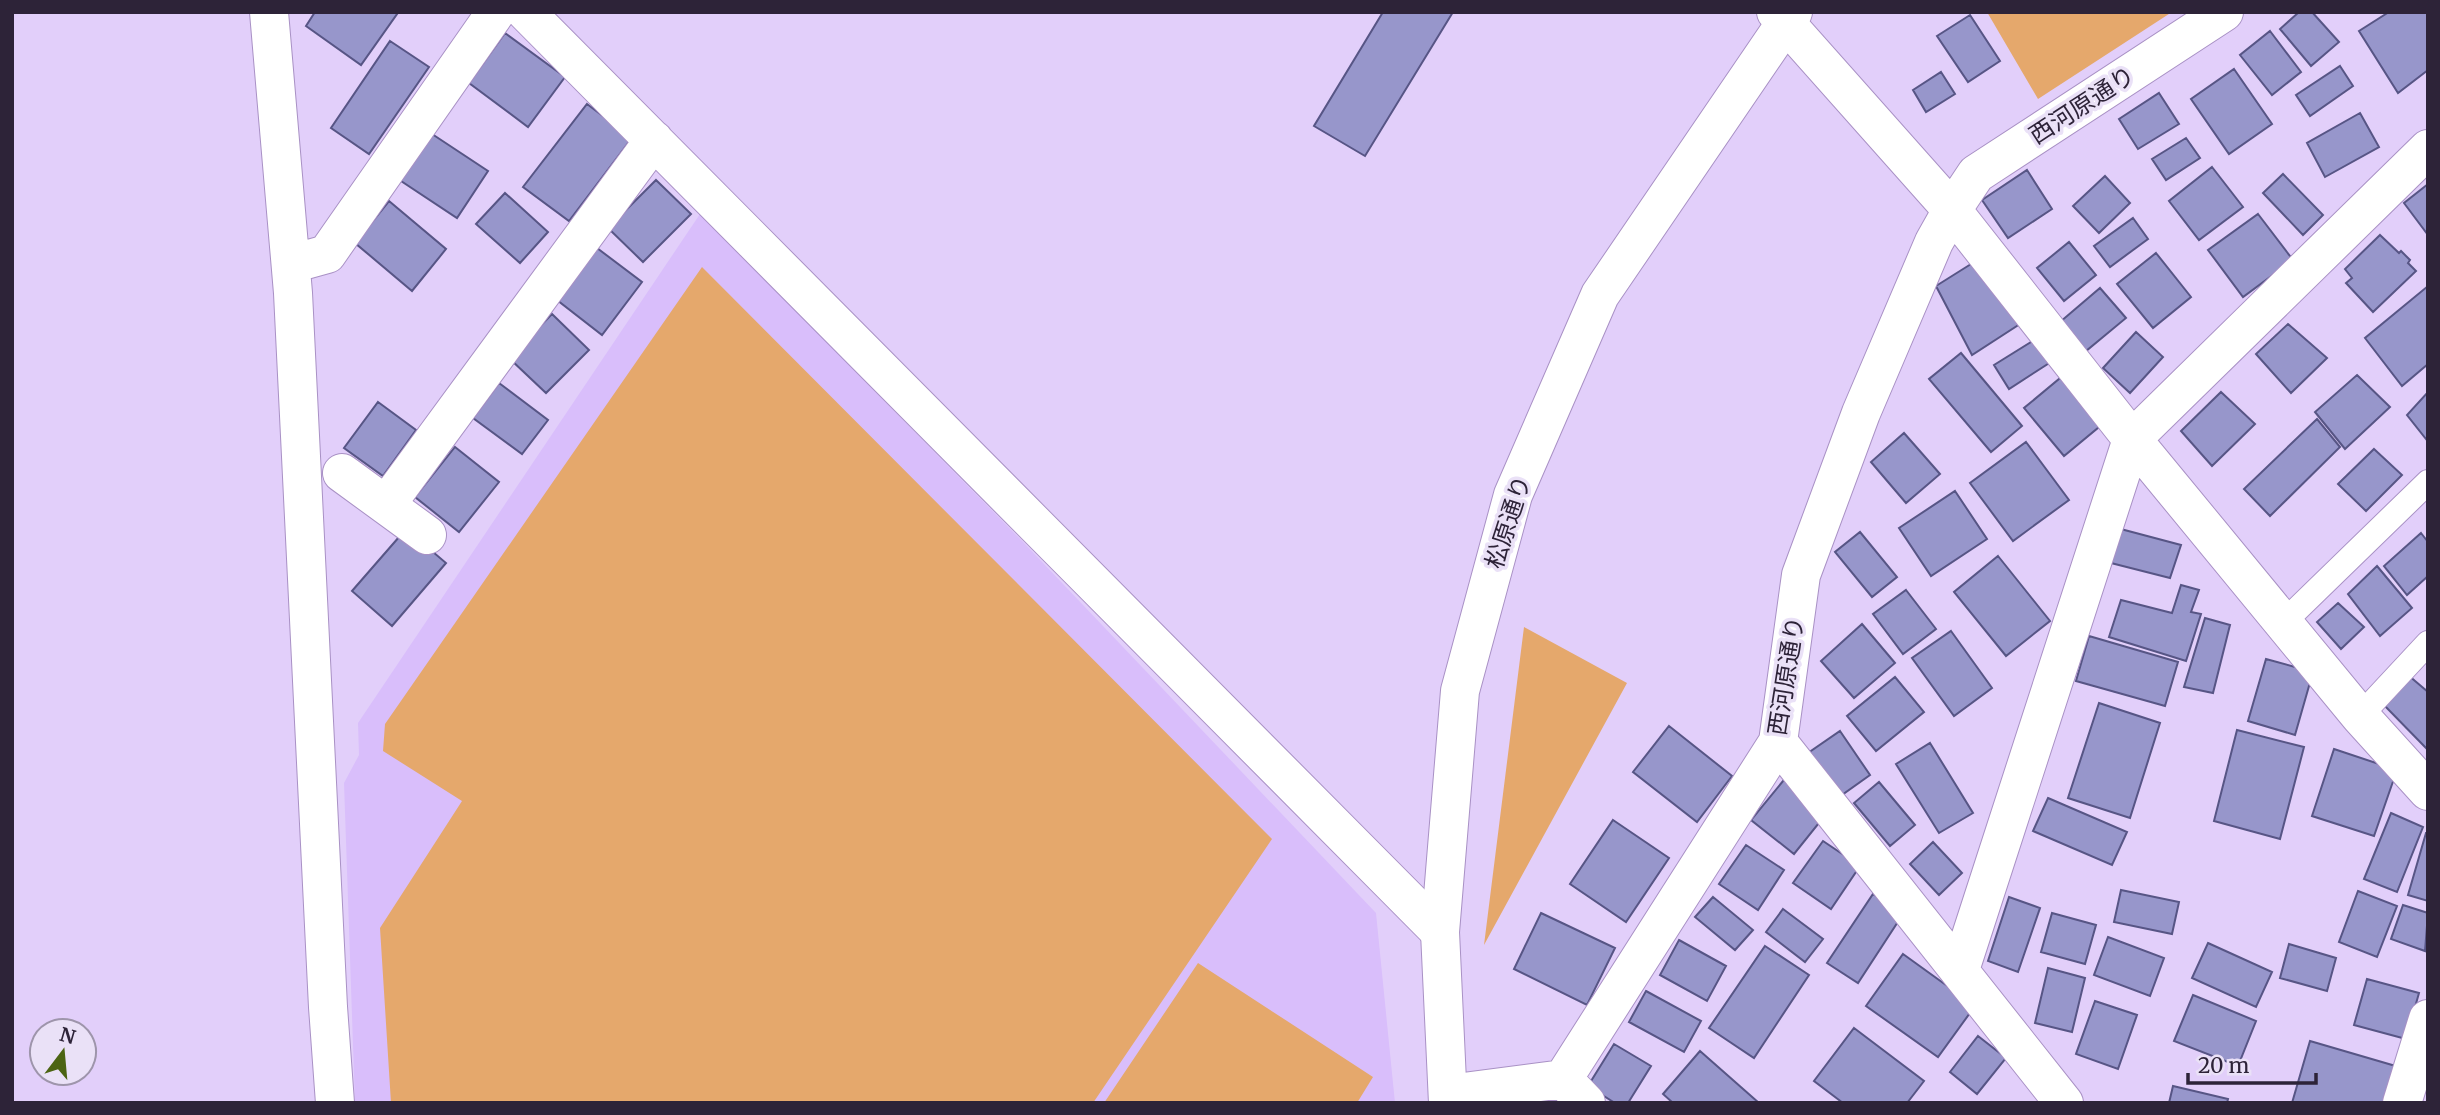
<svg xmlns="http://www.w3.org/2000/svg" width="2440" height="1115" viewBox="0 0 2440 1115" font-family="Merriweather,'Noto Sans JP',serif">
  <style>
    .built { fill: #d9befb }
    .green { fill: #e5a86c }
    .building { fill: #9796cb; stroke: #575585; stroke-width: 2 }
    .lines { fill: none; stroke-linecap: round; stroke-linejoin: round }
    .service-casing { stroke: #a991c5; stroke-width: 26 }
    .minor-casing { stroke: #a991c5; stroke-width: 40 }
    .secondary-casing { stroke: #a991c5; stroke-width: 40 }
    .service { stroke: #fff; stroke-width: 24 }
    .minor { stroke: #fff; stroke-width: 38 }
    .secondary { stroke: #fff; stroke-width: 38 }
    .labels { text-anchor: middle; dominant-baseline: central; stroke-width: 7; stroke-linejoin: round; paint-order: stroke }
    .street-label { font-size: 24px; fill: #2d2338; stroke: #eae1f7 }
  </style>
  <rect width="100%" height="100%" fill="#e2cffa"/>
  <path class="built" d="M700 214 1025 544 1376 913 1395 1103H355L344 783 359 755 358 723Z"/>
  <path class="green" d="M1987 12H2172L2038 99Z
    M702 267 1272 839 1093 1103H391L380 928 462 801 383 751 385 724Z
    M1524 627 1627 683 1484 945Z
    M1198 963 1373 1077 1357 1103H1104Z"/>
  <path class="building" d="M315 12H395L397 14 361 65 306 26Z
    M1383 12H1453L1365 156 1314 126Z
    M2299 12H2312L2339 42 2311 66 2280 29Z
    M2389 12H2428V70L2398 93 2359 31Z
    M1970 15 2000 61 1968 82 1937 36Z
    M2270 31 2301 72 2272 95 2240 55Z
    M505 33 565 77 528 127 469 83Z
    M390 41 429 67 369 154 331 128Z
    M2340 66 2353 86 2310 116 2296 95Z
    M2234 69 2272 124 2229 154 2191 99Z
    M1941 72 1955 94 1926 112 1913 90Z
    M2159 93 2179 124 2138 149 2119 119Z
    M587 104 632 138 569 221 523 187Z
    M2360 113 2379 147 2325 177 2307 143Z
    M429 132 488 171 457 218 398 179Z
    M2186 138 2200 158 2166 180 2152 159Z
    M2212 167 2243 207 2199 240 2169 201Z
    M2027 170 2052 209 2008 238 1982 200Z
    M2283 174 2323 215 2303 235 2263 193Z
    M2105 176 2130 203 2099 233 2073 206Z
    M656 180 691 214 643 262 608 228Z
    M2428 184V235L2404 203Z
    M505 193 548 232 520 263 476 224Z
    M389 201 446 249 412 291 355 243Z
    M2258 214 2293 260 2243 297 2208 250Z
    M2133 218 2148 239 2110 267 2094 246Z
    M2380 235 2399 253 2401 251 2410 260 2408 263 2416 271 2373 312 2346 283 2352 278 2345 269Z
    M2069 242 2096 275 2064 301 2037 268Z
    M597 248 642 282 602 335 557 300Z
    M2156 253 2191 297 2153 328 2117 284Z
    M1979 259 2023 322 1972 355 1936 286Z
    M2428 286V364L2402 386 2365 338Z
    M2100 288 2126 318 2086 351 2060 322Z
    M552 314 589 350 546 393 509 358Z
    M2288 324 2327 358 2291 393 2256 354Z
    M2136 332 2163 357 2130 393 2103 368Z
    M2039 337 2054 360 2009 389 1994 365Z
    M1961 353 2022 426 1991 452 1929 379Z
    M2065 374 2105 422 2064 456 2024 408Z
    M2357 375 2390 407 2345 449 2315 412Z
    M499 383 548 420 522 454 473 418Z
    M2221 392 2255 424 2212 466 2181 431Z
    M2428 392V437L2426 439 2407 415Z
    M378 402 416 430 383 476 344 448Z
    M2317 419 2340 447 2270 516 2244 489Z
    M1904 433 1940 474 1906 503 1871 462Z
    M2026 442 2069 500 2013 541 1970 483Z
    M455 447 499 482 459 532 415 497Z
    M2374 449 2402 475 2366 511 2338 484Z
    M1955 491 1987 539 1931 576 1899 528Z
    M2117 528 2181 545 2170 578 2107 562Z
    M406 529 446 563 392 626 352 591Z
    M1860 532 1897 577 1872 597 1835 552Z
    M2421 533 2428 542V576L2407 595 2384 566Z
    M1998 556 2050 621 2006 656 1954 592Z
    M2377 566 2412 608 2380 636 2348 594Z
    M2181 585 2199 590 2191 612 2201 614 2186 661 2109 637 2121 600 2172 613Z
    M1906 590 1936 629 1903 654 1873 614Z
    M2338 603 2364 627 2341 649 2317 622Z
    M2205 618 2230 625 2213 693 2184 687Z
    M1862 624 1895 663 1854 698 1821 661Z
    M1951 631 1992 688 1954 716 1912 658Z
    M2089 636 2178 662 2165 706 2076 681Z
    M2266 659 2313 672 2295 735 2248 721Z
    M2408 675 2428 692 2427 749 2381 702Z
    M1895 677 1924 712 1876 751 1847 716Z
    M2099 703 2160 723 2130 818 2068 798Z
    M1669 726 1732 776 1697 822 1633 772Z
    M2237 730 2304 747 2280 839 2214 821Z
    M1840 731 1870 775 1839 797 1808 753Z
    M1930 743 1973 813 1939 833 1896 764Z
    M2334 749 2397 770 2374 836 2312 816Z
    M1788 775 1831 808 1794 854 1751 820Z
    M1879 782 1915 825 1890 846 1854 803Z
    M2048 798 2127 832 2112 865 2033 831Z
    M2391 813 2423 827 2397 892 2364 879Z
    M1613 820 1669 858 1626 922 1570 884Z
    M2426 833H2428V901L2408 895Z
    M1823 841 1860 866 1831 909 1793 883Z
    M1933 842 1962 873 1939 895 1910 864Z
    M1746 845 1784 870 1758 910 1719 884Z
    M2121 890 2179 902 2172 934 2114 922Z
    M2358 891 2397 906 2377 957 2339 942Z
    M1873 894 1903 914 1858 983 1827 963Z
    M1713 897 1753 930 1735 950 1695 917Z
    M2009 897 2040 908 2018 972 1988 961Z
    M2403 905 2428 913 2425 951 2391 939Z
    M1783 909 1823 939 1805 962 1766 932Z
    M1541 913 1615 948 1587 1005 1514 969Z
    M2052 913 2096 925 2085 964 2041 952Z
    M2108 937 2164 958 2150 996 2094 975Z
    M1679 940 1726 966 1707 1001 1660 975Z
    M2208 943 2272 972 2256 1007 2192 978Z
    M2289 944 2336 958 2327 991 2280 978Z
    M1765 946 1809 975 1754 1058 1709 1028Z
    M1903 954 1975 1006 1938 1057 1866 1006Z
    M2048 968 2085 978 2072 1032 2035 1023Z
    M2367 979 2419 993 2406 1039 2354 1025Z
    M1646 991 1701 1021 1684 1052 1629 1022Z
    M2193 995 2256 1021 2238 1066 2174 1041Z
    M2095 1001 2137 1015 2118 1069 2076 1054Z
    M1854 1028 1924 1081 1907 1103H1843L1814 1081Z
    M1978 1036 2006 1058 1977 1094 1950 1072Z
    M2310 1041 2399 1067 2389 1103H2292Z
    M1614 1044 1651 1066 1628 1103H1615L1588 1086Z
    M1700 1051 1759 1103H1673L1663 1094Z
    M2173 1086 2228 1099 2227 1103H2169Z"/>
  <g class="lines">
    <g class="service-casing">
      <path id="service" d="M2283 623 2428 482
        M2360 716 2428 643"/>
    </g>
    <g class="minor-casing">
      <path id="minor" d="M269 12 293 293 328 1007 335 1103
        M526 12 1440 932
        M1776 12 1952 210 2132 439 2360 716 2428 791
        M291 264 327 254 496 12
        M342 473 427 535
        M386 505 654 140
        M1778 742 2064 1103
        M1960 970 2132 439 2428 149
        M1563 1079 1586 1103
        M1448 1094 1563 1079 1778 742 1801 575 1861 413 1934 242 1952 210 1976 174 2224 12
        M2402 1103 2428 1019"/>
    </g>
    <g class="secondary-casing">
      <path id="secondary" d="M1448 1103 1440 932 1460 691 1513 495 1600 295 1793 12"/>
    </g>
    <use href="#service" class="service"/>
    <use href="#minor" class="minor"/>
    <use href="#secondary" class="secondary"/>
  </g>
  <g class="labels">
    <g class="street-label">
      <text transform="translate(2082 105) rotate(-33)">西河原通り</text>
      <text transform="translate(1508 522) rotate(-72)">松原通り</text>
      <text transform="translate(1786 676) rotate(-81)">西河原通り</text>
    </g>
  </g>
  <rect width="2440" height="1115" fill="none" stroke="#2d2338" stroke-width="28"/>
  <g transform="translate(63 1052) rotate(16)"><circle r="33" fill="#eae1f7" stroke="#9e95ab" stroke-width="2"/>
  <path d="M0-5L12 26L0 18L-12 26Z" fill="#4c6413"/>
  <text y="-10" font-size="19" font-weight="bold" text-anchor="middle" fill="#2d2338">N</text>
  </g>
  <path d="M2188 1073v10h128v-10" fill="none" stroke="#2d2338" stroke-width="3.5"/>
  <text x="2198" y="1073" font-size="21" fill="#2d2338" stroke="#eae1f7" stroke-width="5" paint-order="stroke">20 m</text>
</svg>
